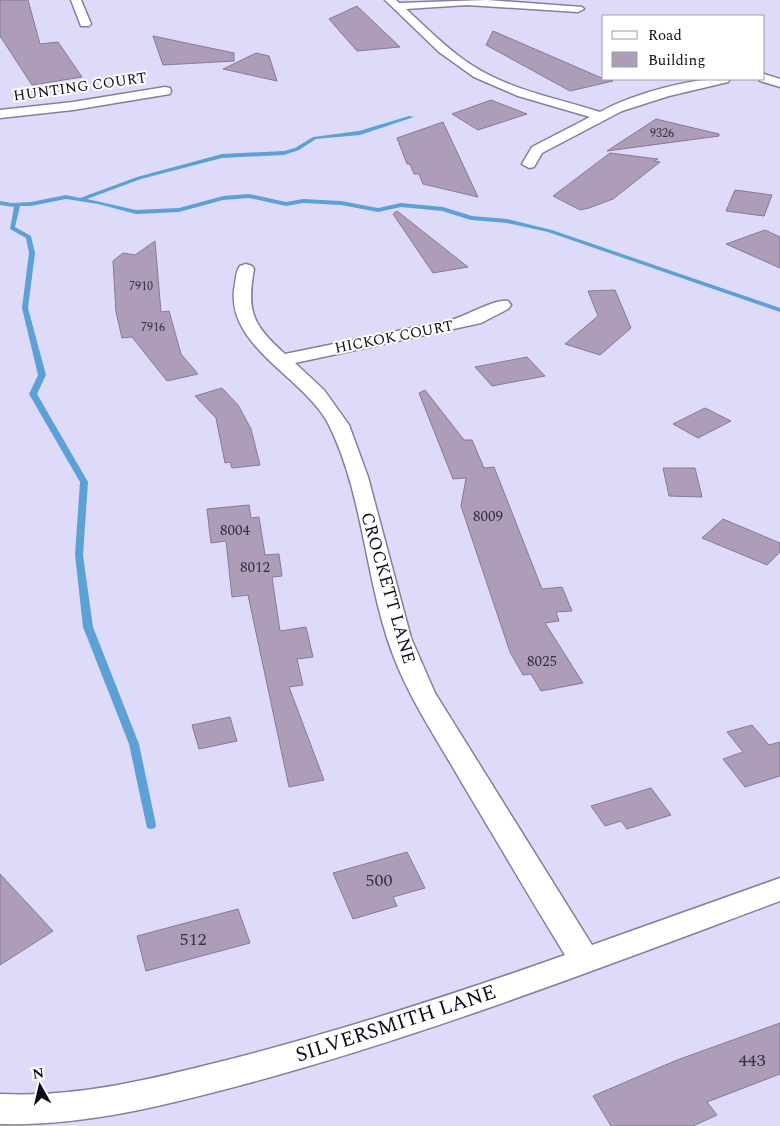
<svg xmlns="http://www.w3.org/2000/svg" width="780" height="1126" viewBox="0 0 780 1126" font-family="Spectral,serif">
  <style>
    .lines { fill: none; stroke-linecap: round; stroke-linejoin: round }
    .stream { fill: #5ca1d6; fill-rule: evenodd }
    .building { fill: #ae9db8; stroke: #897892 }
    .street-casing { stroke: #83809c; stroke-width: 3 }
    .street { fill: #fff; fill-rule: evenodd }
    .labels { text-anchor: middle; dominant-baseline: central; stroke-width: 4; stroke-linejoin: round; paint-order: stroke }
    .far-number-label { font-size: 12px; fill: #35303e }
    .far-street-label { font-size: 15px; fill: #0d0c16; stroke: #fff }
    .number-label { font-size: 15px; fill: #35303e }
    .street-label { font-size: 18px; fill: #0d0c16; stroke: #fff }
    .near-number-label { font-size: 18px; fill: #35303e }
    .near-street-label { font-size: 21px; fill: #0d0c16; stroke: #fff }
  </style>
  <rect width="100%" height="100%" fill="#dedbfa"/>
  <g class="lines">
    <path class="stream" d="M409 116 414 117 360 135 316 139 299 150 284 155 222 158 141 179 87 199 136 210 179 208 223 196 249 194 286 202 303 199 341 201 378 208 401 203 443 207 472 216 507 219 552 230 780 308V312L548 232 507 223 471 220 442 211 401 207 378 212 341 205 303 203 286 206 249 198 223 200 179 212 136 214 98 204 66 199 31 206H20L15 227 31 236 35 253 28 308 46 375 37 394 88 482 83 555 93 627 139 744 156 825 155 828 151 829 147 828 129 744 83 627 75 555 80 482 29 394 38 375 22 308 29 253 26 238 10 229 14 207 0 205V201L12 203 31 202 66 195 80 198 137 177 222 154 284 151 295 148 313 137 359 131Z"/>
  </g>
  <path class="building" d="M0 0H28L40 44 58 42 82 77 32 85 0 36Z
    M357 6 400 47 357 51 329 19Z
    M493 31 604 79 613 81 570 91 486 45Z
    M153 36 234 53V61L163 65Z
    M256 53 269 56 277 81 223 69Z
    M491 100 527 114 478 130 452 114Z
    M656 119 719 134V136L607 151Z
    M443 122 478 197 423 184 419 174H414L410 164H407L397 138Z
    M610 153 658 159 654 161 660 162 613 199 589 208 580 210 553 196Z
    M735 190 772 195 764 216 726 211Z
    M397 211 468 267 433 273 393 214Z
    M765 230 780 237V268L726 244Z
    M155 241 161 312 169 311 181 354 198 374 167 381 132 337 122 338 116 312 113 261 123 253 135 255Z
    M615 290 631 328 600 355 565 344 598 316 588 291Z
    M527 357 545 376 492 386 475 367Z
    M222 388 238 405 251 429 260 465 232 468 230 462 225 463 216 418 195 396Z
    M425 390 464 440H472L484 468 494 467 542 589 562 587 572 611 556 612 559 621 545 623 583 683 541 691 531 674 523 675 510 652 461 506 466 478 453 479 419 393Z
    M705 408 731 421 698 438 673 424Z
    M663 468H695L702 497 669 496Z
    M249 505 251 518 259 517 265 555 279 554 282 576 272 577 280 631 306 627 313 657 297 659 303 685 289 687 324 780 289 787 248 595 232 597 226 541 211 543 207 509Z
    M723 519 780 543V552L767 565 702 538Z
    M230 717 237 741 199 749 192 725Z
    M752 725 769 745 780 742V776L745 787 723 759 743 752 727 732Z
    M651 788 671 815 627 829 621 821 605 826 591 806Z
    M407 852 425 888 393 897 397 906 353 919 333 873Z
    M0 874 53 931 0 965Z
    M238 909 250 943 146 971 137 936Z
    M780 1023V1074L707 1102 717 1115 693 1126H611L593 1096 677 1060Z"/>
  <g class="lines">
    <g class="street-casing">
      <path id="street" d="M71 0H81L91 24 89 26H81Z
        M385 0H396L399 3 487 0 582 7 584 9 578 12 467 5 406 9C427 28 447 49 470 64 509 90 556 98 600 112 633 94 693 77 730 79L728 82 669 96 622 111 542 153 534 167 529 168 522 164 532 147 590 117 518 96 474 77 439 52Z
        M764 74 780 79V87L760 81 758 79H764Z
        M165 87 170 88 171 91 170 94 73 110 0 118V110L73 102Z
        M246 264 252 266 254 269C246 312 253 325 285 354L451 320C466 316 496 298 508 301L511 305 508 309 481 323 295 363 324 390 349 425 368 477 411 638 435 693 592 945 780 878V901C605 966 430 1034 249 1083 167 1105 86 1126 0 1124V1094C82 1098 160 1077 239 1057 349 1028 458 993 565 955 530 898 496 840 462 783 438 741 410 700 393 655 365 581 364 496 329 425 305 377 222 345 235 284 236 278 236 271 240 266Z"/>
    </g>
    <use href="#street" class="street"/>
  </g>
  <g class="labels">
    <g class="far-number-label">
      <text x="662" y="133">9326</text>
      <text x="141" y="286">7910</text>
      <text x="153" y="327">7916</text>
    </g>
    <g class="far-street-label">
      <text transform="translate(80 87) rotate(-8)">HUNTING COURT</text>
      <text transform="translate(394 337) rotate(-11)">HICKOK COURT</text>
    </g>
    <g class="number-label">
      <text x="488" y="516">8009</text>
      <text x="235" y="530">8004</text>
      <text x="255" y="567">8012</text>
      <text x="542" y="661">8025</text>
    </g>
    <g class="street-label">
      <text transform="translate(388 588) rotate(74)">CROCKETT LANE</text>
    </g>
    <g class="near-number-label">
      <text x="379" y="880">500</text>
      <text x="193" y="939">512</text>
      <text x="752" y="1060">443</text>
    </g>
    <g class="near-street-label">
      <text transform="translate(396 1024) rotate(-18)">SILVERSMITH LANE</text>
    </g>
  </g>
  <rect x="602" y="15" width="162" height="65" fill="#ffffff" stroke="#9e9ea2"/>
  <rect x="612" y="31" width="25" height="8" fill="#ffffff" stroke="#9e9ea2"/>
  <text x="648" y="40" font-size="15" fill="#0d0c16">Road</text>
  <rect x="612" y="52" width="25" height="15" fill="#ae9db8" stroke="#9e9ea2"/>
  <text x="648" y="65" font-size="15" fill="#0d0c16">Building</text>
  <g transform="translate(40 1086) rotate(352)" stroke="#ffffff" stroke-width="4" paint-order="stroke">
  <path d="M0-4L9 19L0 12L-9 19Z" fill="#0d0c16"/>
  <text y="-8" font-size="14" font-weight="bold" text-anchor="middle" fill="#0d0c16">N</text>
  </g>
</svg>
